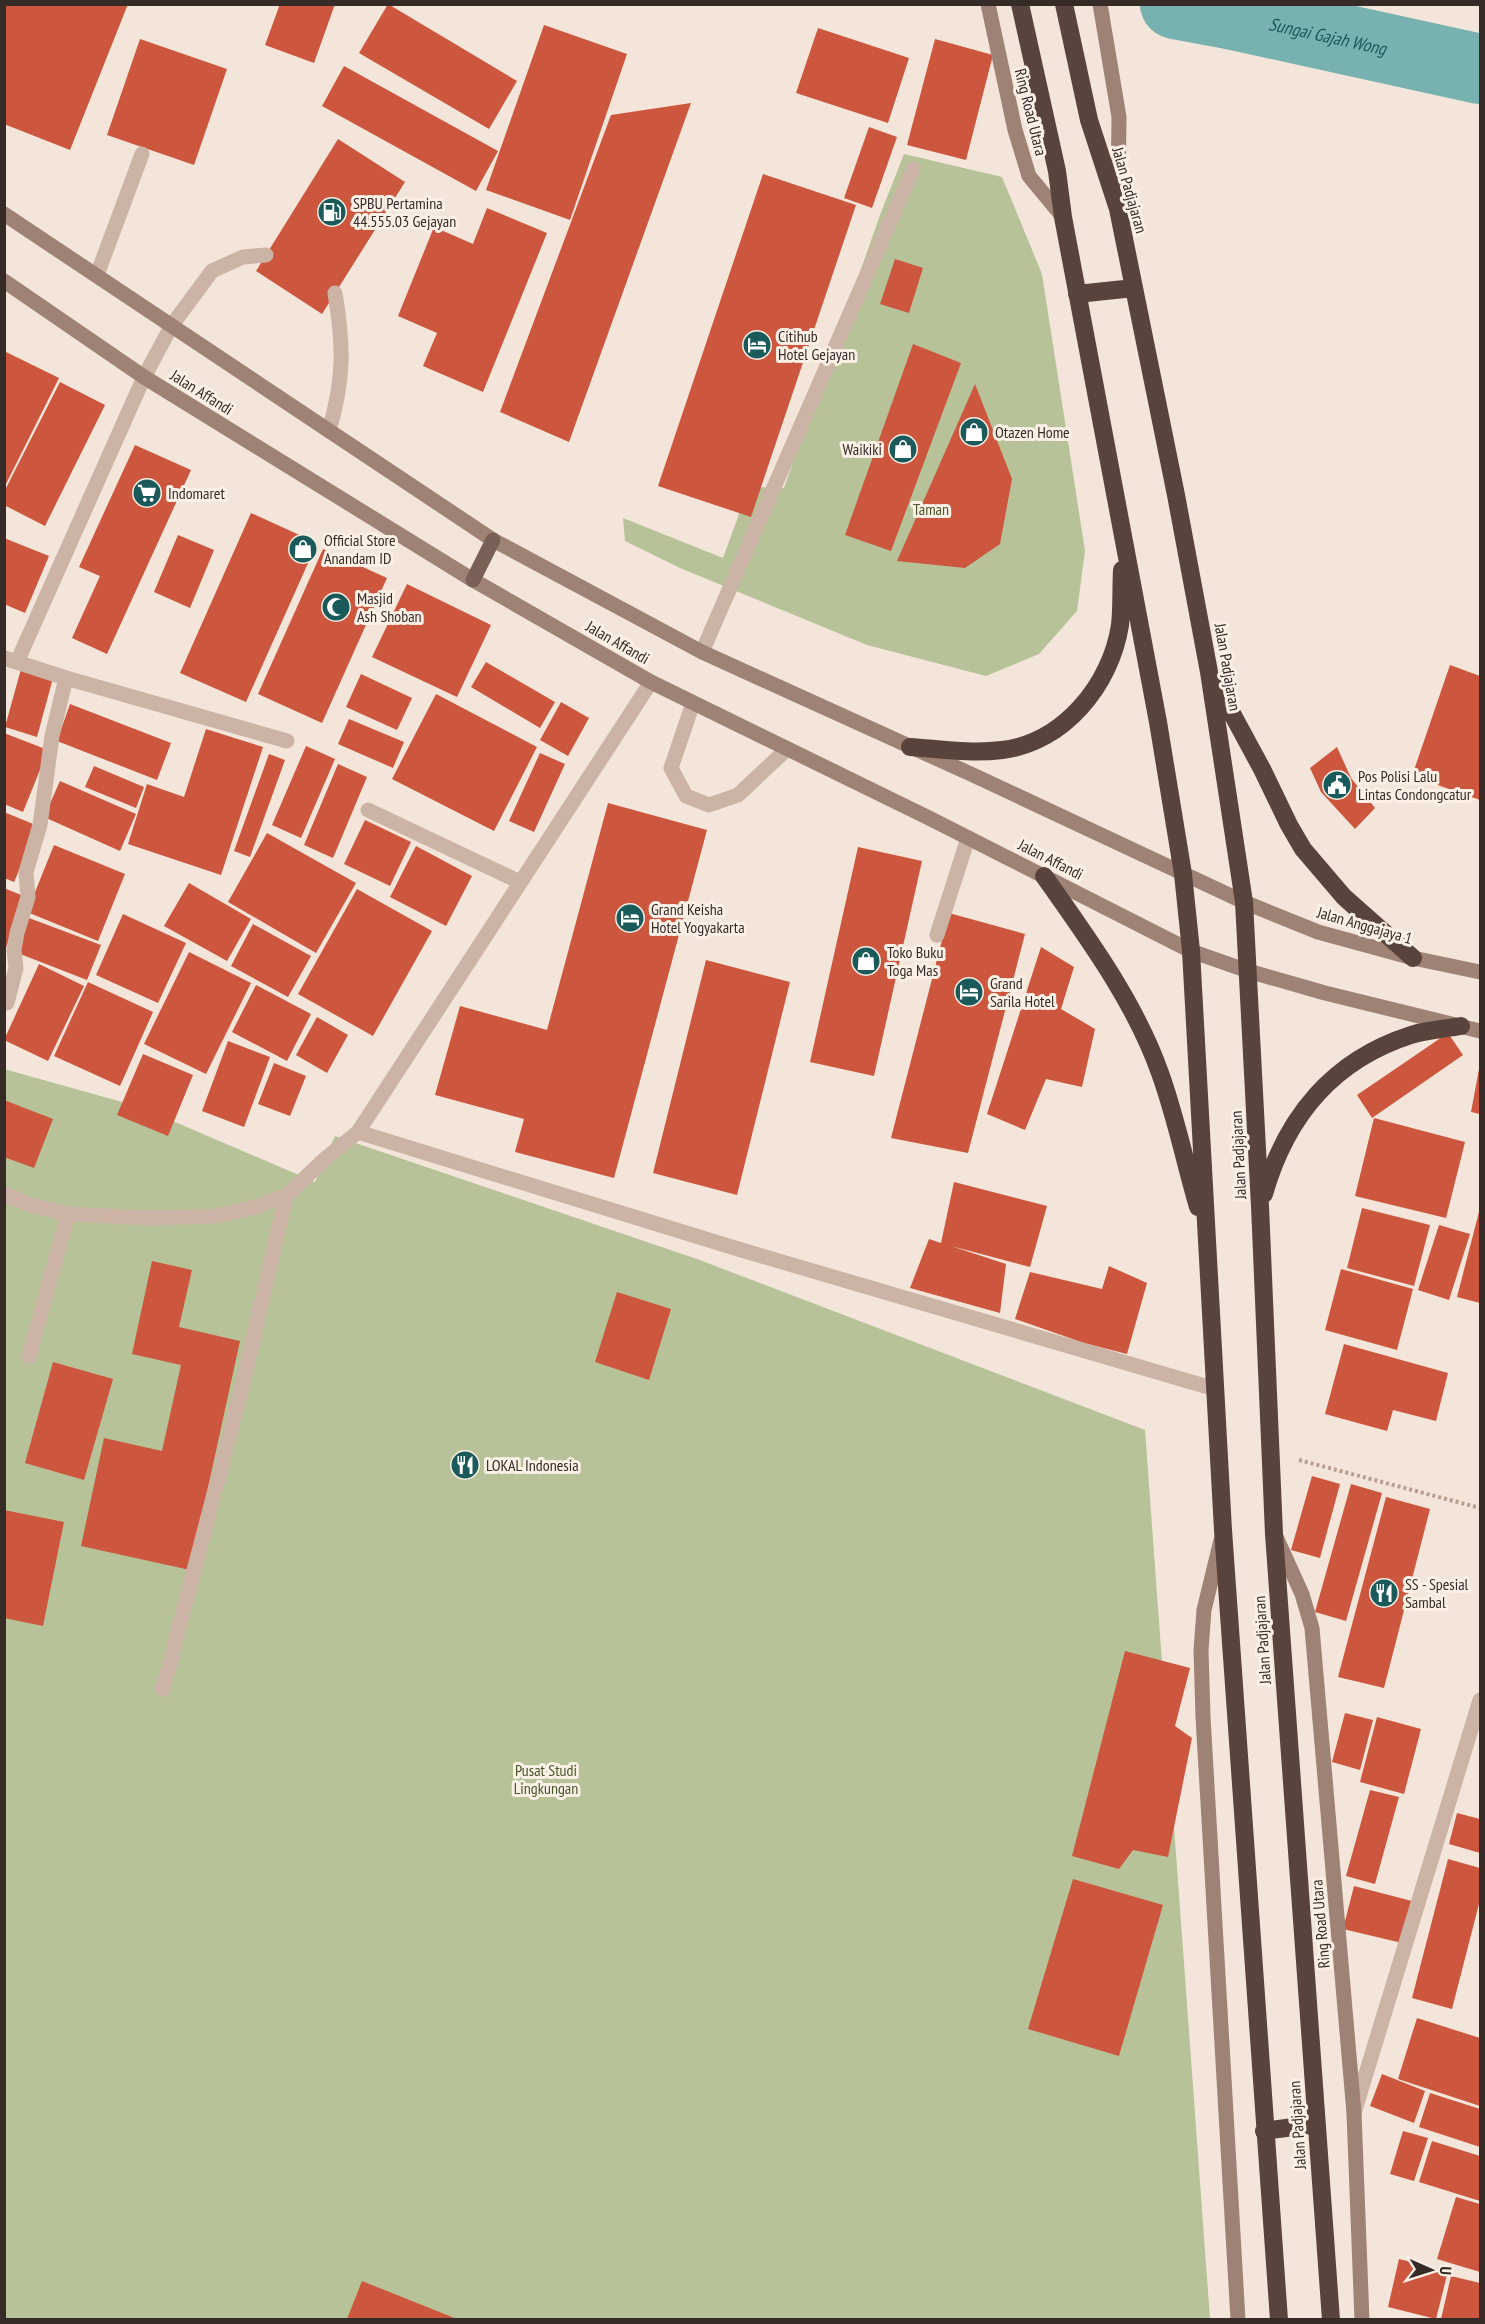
<svg xmlns="http://www.w3.org/2000/svg" width="1485" height="2324" viewBox="0 0 1485 2324" font-family="'PT Sans Narrow',sans-serif">
  <style>
    .green { fill: #b7c299 }
    .lines { fill: none; stroke-linecap: round; stroke-linejoin: round }
    .river { stroke: #77b1b0; stroke-width: 70 }
    .building { fill: #cc573e }
    .path { stroke: #b79e8f; stroke-width: 4; stroke-dasharray: 3 3; stroke-linecap: butt }
    .lane { stroke: #cbb4a5; stroke-width: 15 }
    .street { stroke: #cbb4a5; stroke-width: 15 }
    .secondary { stroke: #9f8276; stroke-width: 15 }
    .primary { stroke: #796057; stroke-width: 15 }
    .highway { stroke: #58443d; stroke-width: 18 }
    .labels { text-anchor: middle; dominant-baseline: central; stroke-width: 6; stroke-linejoin: round; paint-order: stroke }
    .street-label { font-size: 16px; fill: #372b27; stroke: #faf0e6 }
    .poi-label { font-size: 16px; fill: #372b27; stroke: #faf0e6; text-anchor: start }
    .park-label { font-size: 16px; fill: #495629; stroke: #faf0e6 }
    .water-label { font-size: 18px; font-style: italic; fill: #1a5a5a; stroke: #faf0e6 }
  </style>
  <rect width="100%" height="100%" fill="#f3e5d9"/>
  <path class="green" d="M904 154 1002 177 1042 274 1085 551 1077 611 1039 654 986 676 867 645 680 568 625 541 623 518 723 558 749 487 784 488 880 215Z
    M4 1069 140 1107 315 1182 335 1136 697 1259 1145 1430 1210 2319H5Z"/>
  <g class="lines">
    <path class="river" id="s1" d="M1175 4 1229 14 1480 69"/>
  </g>
  <path class="building" d="M4 4H128L70 150 4 124Z
    M280 4H335L314 63 265 45Z
    M388 4 517 81 489 129 359 53Z
    M544 25 627 54 570 220 486 190Z
    M818 28 909 58 888 123 796 93Z
    M140 39 227 69 194 165 107 135Z
    M935 39 993 55 966 160 907 145Z
    M344 66 498 151 476 191 322 106Z
    M691 103 569 442 500 412 611 115Z
    M869 127 897 137 872 208 844 198Z
    M338 139 405 182 322 314 256 271Z
    M763 174 856 205 751 517 658 486Z
    M487 208 547 233 483 392 423 366 437 333 398 316 434 227 473 244Z
    M895 259 923 268 909 313 880 304Z
    M913 344 961 363 891 551 845 535Z
    M4 351 59 378 4 488Z
    M60 382 105 405 45 526 4 505V492Z
    M975 384 1012 479 1000 544 965 568 897 561Z
    M135 445 191 470 107 654 72 638 100 576 79 567Z
    M251 513 317 543 246 702 180 673Z
    M178 535 214 550 190 608 154 592Z
    M4 538 49 556 25 613 4 604Z
    M323 549 387 578 322 723 258 694Z
    M407 584 491 625 457 697 372 657Z
    M486 662 555 702 540 728 471 687Z
    M1450 665 1480 676V800L1412 776Z
    M21 669 53 678 37 737 5 727Z
    M361 674 412 698 397 730 346 707Z
    M436 694 537 747 494 831 392 779Z
    M561 702 589 718 568 756 540 740Z
    M70 704 171 743 157 780 57 741Z
    M349 719 404 742 393 768 338 744Z
    M206 729 263 747 221 875 128 844 147 784 184 797Z
    M4 733 48 750 23 812 4 804Z
    M306 746 335 759 301 838 272 825Z
    M1337 747 1351 778 1375 808 1355 829 1321 792 1310 768Z
    M540 753 565 764 534 832 509 821Z
    M269 754 285 760 250 857 234 851Z
    M338 764 367 777 333 858 304 845Z
    M94 766 144 787 136 808 85 787Z
    M60 781 136 814 120 851 44 817Z
    M608 803 707 830 614 1178 515 1152 524 1119 435 1095 460 1006 547 1030Z
    M4 812 38 826 14 882 4 878Z
    M365 820 411 842 390 886 344 864Z
    M267 833 356 883 316 953 228 902Z
    M54 845 125 874 98 941 27 912Z
    M416 846 472 876 446 926 390 897Z
    M858 847 922 861 874 1076 810 1062Z
    M189 883 251 919 227 961 164 926Z
    M4 888 26 897 5 950H4Z
    M357 889 432 931 373 1036 298 994Z
    M949 913 1025 934 968 1153 891 1138Z
    M123 914 186 943 158 1003 96 975Z
    M29 918 101 945 87 980 15 952Z
    M253 924 311 956 288 997 231 966Z
    M1041 947 1074 967 1061 1009 1095 1029 1082 1087 1046 1079 1025 1130 987 1114Z
    M189 952 251 983 206 1074 144 1044Z
    M706 960 790 982 737 1195 653 1173Z
    M39 964 84 986 48 1061 4 1040Z
    M88 982 153 1012 120 1086 54 1056Z
    M256 985 311 1014 287 1061 232 1032Z
    M317 1017 348 1035 327 1073 296 1055Z
    M1448 1033 1463 1055 1372 1118 1357 1095Z
    M228 1041 270 1057 244 1127 202 1111Z
    M143 1054 193 1075 168 1136 117 1115Z
    M274 1063 306 1076 290 1116 258 1104Z
    M1479 1069H1480V1114L1471 1112Z
    M4 1100 53 1119 34 1168 4 1157Z
    M1374 1118 1465 1142 1446 1218 1355 1196Z
    M954 1182 1047 1206 1030 1267 951 1246 1006 1264 1000 1313 910 1288 929 1239 941 1243Z
    M1362 1208 1430 1225 1414 1286 1347 1268Z
    M1480 1208V1303L1457 1297Z
    M1439 1225 1470 1234 1449 1300 1418 1290Z
    M152 1261 192 1270 179 1327 240 1341 190 1570 81 1546 104 1438 162 1451 181 1365 132 1354Z
    M1109 1266 1147 1283 1127 1354 1084 1343 1015 1319 1030 1272 1102 1289Z
    M1341 1269 1413 1289 1397 1350 1325 1330Z
    M617 1292 671 1309 649 1380 595 1362Z
    M1344 1344 1448 1373 1436 1421 1393 1410 1387 1431 1325 1414Z
    M53 1362 113 1379 84 1480 25 1463Z
    M1312 1476 1340 1484 1320 1558 1291 1550Z
    M1351 1484 1382 1493 1346 1621 1315 1612Z
    M1386 1497 1430 1509 1384 1688 1338 1677Z
    M4 1510 64 1522 43 1626 4 1618Z
    M1125 1651 1190 1668 1175 1726 1192 1738 1168 1857 1133 1850 1119 1869 1072 1856Z
    M1345 1713 1373 1720 1360 1770 1332 1762Z
    M1377 1717 1421 1729 1404 1794 1360 1782Z
    M1370 1790 1399 1797 1375 1884 1346 1876Z
    M1457 1813 1480 1819V1853L1449 1844Z
    M1448 1859 1480 1868V1900L1452 2009 1412 1998Z
    M1073 1879 1163 1905 1119 2056 1028 2029Z
    M1354 1886 1412 1901 1402 1943 1343 1929Z
    M1417 2018 1480 2038V2106L1398 2079Z
    M1382 2074 1425 2091 1414 2123 1370 2106Z
    M1430 2093 1480 2109V2147L1419 2127Z
    M1403 2131 1428 2138 1414 2181 1390 2174Z
    M1432 2141 1480 2156V2201L1419 2182Z
    M1456 2197 1480 2204V2272L1437 2259Z
    M1399 2259 1448 2271 1436 2319 1388 2307Z
    M1451 2276 1480 2283V2319H1441Z
    M362 2281 457 2319H347Z"/>
  <g class="lines">
    <path class="path" d="M1299 1460 1480 1508"/>
    <path class="lane" d="M144 377 172 325 212 271 243 257 266 255
      M329 431C344 379 344 347 335 293
      M702 652 913 169
      M693 703 671 768 686 796 709 805 738 795 787 749
      M937 935 968 838
      M29 1356 68 1214
      M1354 2113 1480 1700"/>
    <path class="street" d="M97 275 142 154
      M4 658 66 678 287 741
      M17 662 144 377
      M368 810 520 882
      M7 1003 16 968 14 950 17 933 28 897 26 872 40 825 52 736 66 678
      M358 1132 738 1249 1215 1389
      M4 1194 31 1205 68 1214 149 1218 216 1216 252 1208 286 1196 326 1158 358 1132 651 682
      M163 1689 243 1383 286 1196"/>
    <path class="secondary" d="M988 4 1015 130 1029 176 1063 217
      M1100 4 1119 117 1118 200
      M4 214 493 540 702 652 973 775 1244 902 1318 932 1413 958 1480 972
      M4 281 144 377 473 580 651 682 929 818 1191 951 1248 971 1325 993 1480 1031
      M1277 1539 1302 1594 1312 1628 1354 2113 1362 2320
      M1221 1540 1204 1610 1201 1650 1203 1717 1238 2320"/>
    <path class="primary" d="M473 580 493 540"/>
    <path class="highway" d="M1020 4 1057 171 1063 217 1158 722 1183 874 1191 951 1223 1530 1279 2320
      M1064 4 1089 120 1118 209 1176 495 1209 672 1244 902 1260 1206 1274 1534 1331 2320
      M1077 294 1134 288
      M1216 684 1262 769 1289 825 1303 849 1344 897 1413 958
      M910 747C940 749 971 754 1002 750 1063 743 1111 685 1120 625 1122 607 1121 588 1122 570
      M1044 876C1087 937 1135 1002 1160 1073 1176 1117 1185 1163 1198 1207
      M1264 1194C1286 1117 1333 1060 1411 1035 1427 1030 1444 1029 1461 1026
      M1264 2131 1316 2124"/>
  </g>
  <defs>
    <g id="fuel-disc" transform="scale(1.5)"><circle r="9.5" fill="#1a5a5a" stroke="#faf0e6"/><path d="M-5.5-6h7V0h2V4h1.3V-2.5L3-4.5l.8-.8L6-3V5H2.5V1h-1V6h-7ZM-4.2-4.7v3.2H.2V-4.7Z" fill="#fff"/></g>
    <g id="hotel-disc" transform="scale(1.5)"><circle r="9.5" fill="#1a5a5a" stroke="#faf0e6"/><path d="M-6-4.5h1.5V1H6V5H4.5V3h-9V5H-6ZM-4 0a1.8 1.8 0 1 1 3.6 0ZM.5 0V-2.5h3Q6-2.5 6 0Z" fill="#fff"/></g>
    <g id="shop-disc" transform="scale(1.5)"><circle r="9.5" fill="#1a5a5a" stroke="#faf0e6"/><path d="M-5-2.5h2.3a2.7 3.5 0 0 1 5.4 0H5L5.5 6h-11ZM-1.5-2.5h3a1.5 2.3 0 0 0-3 0Z" fill="#fff"/></g>
    <g id="supermarket-disc" transform="scale(1.5)"><circle r="9.5" fill="#1a5a5a" stroke="#faf0e6"/><path d="M-6-5.5h2.5l.6 2H6L4.5 2H-2.5L-4.4-4H-6ZM-1.5 3.2a1.3 1.3 0 1 0 .1 0ZM3 3.2a1.3 1.3 0 1 0 .1 0Z" fill="#fff"/></g>
    <g id="mosque-disc" transform="scale(1.5)"><circle r="9.5" fill="#1a5a5a" stroke="#faf0e6"/><path d="M3.5-4.9A6 6 0 1 0 3.5 4.9A5 5 0 1 1 3.5-4.9Z" fill="#fff"/></g>
    <g id="civic-disc" transform="scale(1.5)"><circle r="9.5" fill="#1a5a5a" stroke="#faf0e6"/><path d="M-.6-6.5H3V-4.5H.6V-3L4-1V1h2V6H-6V1h2V-1L-.6-3ZM-1.2 2.5V6h2.4V2.5Z" fill="#fff"/></g>
    <g id="restaurant-disc" transform="scale(1.5)"><circle r="9.5" fill="#1a5a5a" stroke="#faf0e6"/><path d="M-5-6h1v4h1v-4h1v4h1v-4h1v5L-1.5 .5V6h-2V.5L-5-1ZM5-6V6H3V1.5H1.5Q1.5-4 5-6Z" fill="#fff"/></g>
  </defs>
  <g fill-rule="evenodd">
    <use href="#fuel-disc" x="332" y="212"/>
    <use href="#hotel-disc" x="757" y="345"/>
    <use href="#shop-disc" x="974" y="432"/>
    <use href="#shop-disc" x="903" y="449"/>
    <use href="#supermarket-disc" x="147" y="493"/>
    <use href="#shop-disc" x="303" y="549"/>
    <use href="#mosque-disc" x="336" y="607"/>
    <use href="#civic-disc" x="1337" y="785"/>
    <use href="#hotel-disc" x="630" y="918"/>
    <use href="#shop-disc" x="866" y="961"/>
    <use href="#hotel-disc" x="969" y="992"/>
    <use href="#restaurant-disc" x="465" y="1465"/>
    <use href="#restaurant-disc" x="1384" y="1593"/>
  </g>
  <g class="labels">
    <g class="street-label">
      <text transform="translate(1031 112) rotate(76)">Ring Road Utara</text>
      <text transform="translate(1130 190) rotate(74)">Jalan Padjajaran</text>
      <text transform="translate(202 392) rotate(32)">Jalan Affandi</text>
      <text transform="translate(618 642) rotate(30)">Jalan Affandi</text>
      <text transform="translate(1228 667) rotate(80)">Jalan Padjajaran</text>
      <text transform="translate(1051 859) rotate(27)">Jalan Affandi</text>
      <text transform="translate(1365 925) rotate(16)">Jalan Anggajaya 1</text>
      <text transform="translate(1238 1155) rotate(-93)">Jalan Padjajaran</text>
      <text transform="translate(1262 1640) rotate(-94)">Jalan Padjajaran</text>
      <text transform="translate(1320 1924) rotate(-95)">Ring Road Utara</text>
      <text transform="translate(1297 2125) rotate(-94)">Jalan Padjajaran</text>
    </g>
    <g class="poi-label">
      <text x="353" y="203">SPBU Pertamina<tspan x="353" dy="18">44.555.03 Gejayan</tspan></text>
      <text x="778" y="336">Citihub<tspan x="778" dy="18">Hotel Gejayan</tspan></text>
      <text x="995" y="432">Otazen Home</text>
      <text x="882" y="449" text-anchor="end">Waikiki</text>
      <text x="168" y="493">Indomaret</text>
      <text x="324" y="540">Official Store<tspan x="324" dy="18">Anandam ID</tspan></text>
      <text x="357" y="598">Masjid<tspan x="357" dy="18">Ash Shoban</tspan></text>
      <text x="1358" y="776">Pos Polisi Lalu<tspan x="1358" dy="18">Lintas Condongcatur</tspan></text>
      <text x="651" y="909">Grand Keisha<tspan x="651" dy="18">Hotel Yogyakarta</tspan></text>
      <text x="887" y="952">Toko Buku<tspan x="887" dy="18">Toga Mas</tspan></text>
      <text x="990" y="983">Grand<tspan x="990" dy="18">Sarila Hotel</tspan></text>
      <text x="486" y="1465">LOKAL Indonesia</text>
      <text x="1405" y="1584">SS - Spesial<tspan x="1405" dy="18">Sambal</tspan></text>
    </g>
    <g class="park-label">
      <text x="931" y="509">Taman</text>
      <text x="546" y="1770">Pusat Studi<tspan x="546" dy="18">Lingkungan</tspan></text>
    </g>
    <g class="water-label">
      <text stroke="none"><textPath href="#s1" startOffset="156">Sungai Gajah Wong</textPath></text>
    </g>
  </g>
  <rect width="1485" height="2324" fill="none" stroke="#372b27" stroke-width="12"/>
  <g transform="translate(1431 2270) rotate(93)" stroke="#faf0e6" stroke-width="4.5" paint-order="stroke">
  <path d="M0-4.5L10 22L0 15L-10 22Z" fill="#372b27"/>
  <text y="-9" font-size="16" font-weight="bold" text-anchor="middle" fill="#372b27">U</text>
  </g>
</svg>
